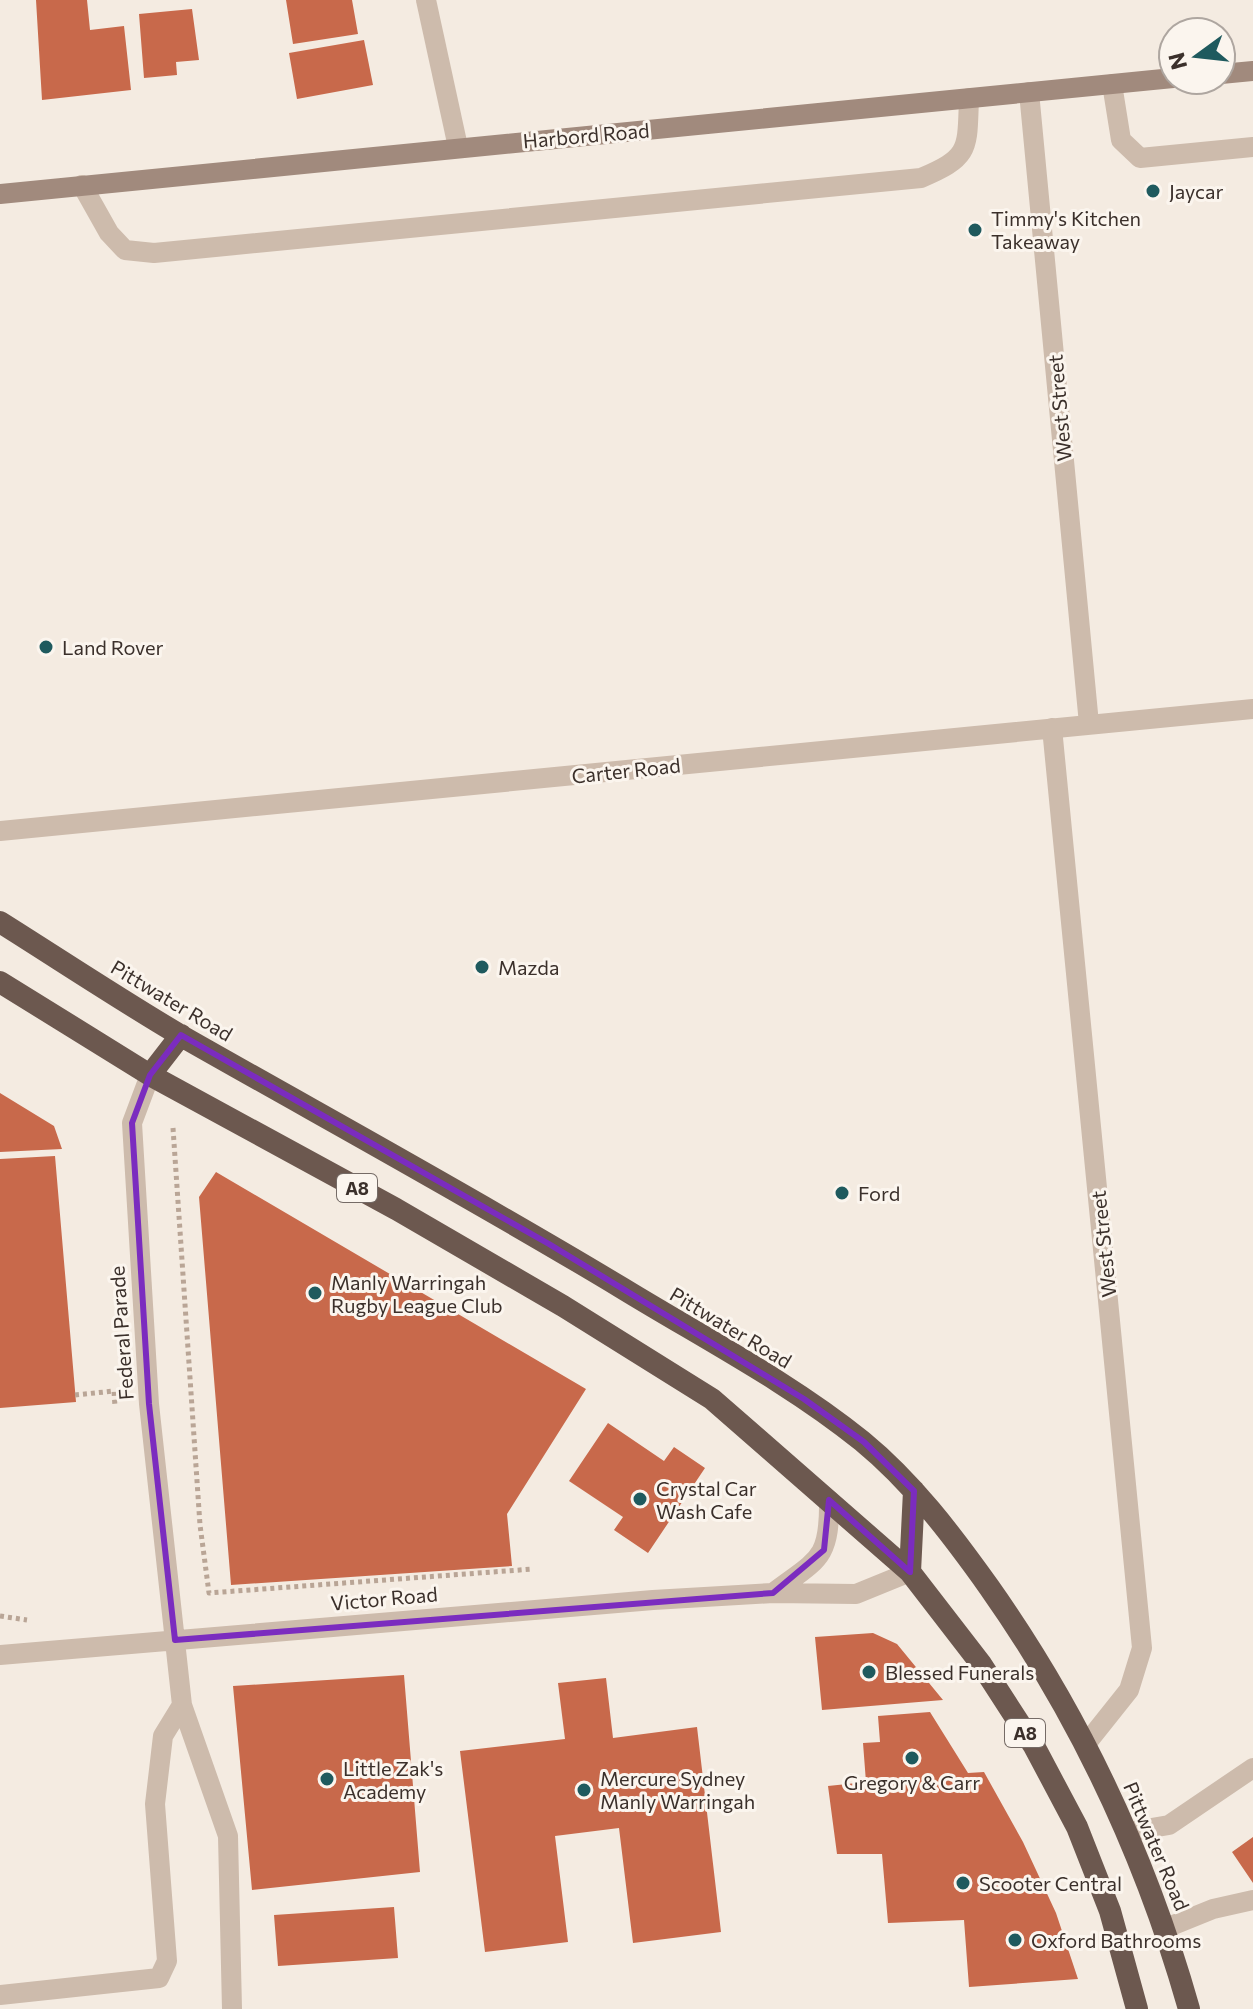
<svg xmlns="http://www.w3.org/2000/svg" width="1253" height="2009" viewBox="0 0 1253 2009" font-family="Commissioner,sans-serif">
  <style>
    .building { fill: #c8694b }
    .lines { fill: none; stroke-linecap: round; stroke-linejoin: round }
    .path { stroke: #b9a596; stroke-width: 5; stroke-dasharray: 4 4; stroke-linecap: butt }
    .service { stroke: #cdbbac; stroke-width: 20 }
    .minor { stroke: #cdbbac; stroke-width: 20 }
    .tertiary { stroke: #cdbbac; stroke-width: 20 }
    .secondary { stroke: #a18a7d; stroke-width: 20 }
    .trunk { stroke: #6c584f; stroke-width: 22 }
    .marked { fill: none; stroke: #7b2cbf; stroke-width: 6; stroke-linejoin: round }
    .poi-dot { fill: #1f5a5e; stroke: #fbf5ee; stroke-width: 3 }
    .labels { text-anchor: middle; dominant-baseline: central; stroke-width: 6; stroke-linejoin: round; paint-order: stroke }
    .shield { fill: #fbf5ee; stroke: #756b66; stroke-width: 2 }
    .shield-label { font-size: 18px; font-weight: bold; fill: #3b302b }
    .street-label { font-size: 20px; fill: #3b302b; stroke: #fbf5ee }
    .poi-label { font-size: 20px; fill: #3b302b; stroke: #fbf5ee; text-anchor: start }
  </style>
  <rect width="100%" height="100%" fill="#f4ebe1"/>
  <path class="building" d="M36 0H87L90 30 124 26 131 90 42 100Z
    M286 0H352L358 34 293 44Z
    M192 9 199 60 176 62 177 75 144 78 139 14Z
    M364 40 373 85 297 99 289 53Z
    M0 1093 54 1126 62 1149 0 1152Z
    M55 1156 76 1402 0 1408V1159Z
    M216 1172 586 1389 507 1514 512 1566 231 1585 199 1197Z
    M608 1423 664 1461 674 1447 705 1468 648 1553 614 1530 623 1517 569 1481Z
    M873 1633 897 1644 943 1700 822 1710 815 1637Z
    M404 1675 420 1872 252 1890 233 1686Z
    M606 1678 613 1738 697 1727 721 1932 633 1943 619 1828 555 1836 568 1942 485 1952 460 1751 565 1739 558 1683Z
    M930 1712 968 1773 984 1772 1023 1842 1056 1913 1078 1979 969 1987 964 1920 888 1923 882 1854H837L828 1786 866 1782 863 1743 880 1742 878 1716Z
    M1253 1837V1883L1232 1852Z
    M394 1907 398 1958 278 1966 274 1915Z"/>
  <g class="lines">
    <path class="path" d="M173 1128 200 1525 209 1593 533 1569
      M75 1395 114 1391 115 1407
      M0 1616 27 1620"/>
    <path class="service" d="M1112 84 1121 140 1140 158 1253 147
      M82 185 109 233 125 250 154 253 921 178C971 157 967 149 969 98
      M1128 1832 1169 1825 1253 1768
      M1166 1928 1213 1909 1253 1900"/>
    <path class="minor" d="M1029 92 1089 724
      M1052 728 1142 1648 1129 1690 1086 1744
      M0 831 1253 709
      M150 1075 132 1123 149 1404 182 1705 228 1836 232 2009
      M773 1593C818 1559 830 1560 829 1500
      M0 1655 653 1600 773 1593 856 1594 910 1572
      M0 1995 159 1978 167 1961 155 1804 163 1736 182 1705"/>
    <path class="tertiary" d="M426 0 458 147"/>
    <path class="secondary" d="M1221 74 1253 71
      M0 194 1173 78"/>
    <path class="trunk" d="M0 922C62 961 122 1001 185 1038 331 1121 478 1201 622 1288 702 1337 789 1382 862 1441 912 1482 952 1535 989 1587 1080 1716 1146 1857 1189 2009
      M0 982 150 1075 396 1209 563 1306 712 1399 910 1572 981 1664 1034 1746 1077 1827 1110 1911 1137 2009
      M150 1075 181 1035
      M910 1572 914 1491"/>
  </g>
  <path class="marked" d="M181 1035 549 1244 804 1399 864 1442 914 1491 910 1572 829 1500 824 1550 773 1593 175 1640 149 1404 132 1123 150 1075Z"/>
  <g class="poi-dot">
    <circle cx="1153" cy="191" r="8"/>
    <circle cx="975" cy="230" r="8"/>
    <circle cx="46" cy="647" r="8"/>
    <circle cx="482" cy="967" r="8"/>
    <circle cx="842" cy="1193" r="8"/>
    <circle cx="315" cy="1293" r="8"/>
    <circle cx="640" cy="1499" r="8"/>
    <circle cx="869" cy="1672" r="8"/>
    <circle cx="912" cy="1758" r="8"/>
    <circle cx="327" cy="1779" r="8"/>
    <circle cx="584" cy="1790" r="8"/>
    <circle cx="963" cy="1883" r="8"/>
    <circle cx="1015" cy="1940" r="8"/>
  </g>
  <g class="labels">
    <g class="shield">
      <rect x="337" y="1174" width="40" height="28" rx="6"/>
      <rect x="1005" y="1719" width="40" height="28" rx="6"/>
    </g>
    <g class="shield-label">
      <text x="357" y="1188">A8</text>
      <text x="1025" y="1733">A8</text>
    </g>
    <g class="street-label">
      <text transform="translate(586 135) rotate(-5)">Harbord Road</text>
      <text transform="translate(1059 408) rotate(-95)">West Street</text>
      <text transform="translate(626 770) rotate(-6)">Carter Road</text>
      <text transform="translate(172 1000) rotate(31)">Pittwater Road</text>
      <text transform="translate(1103 1244) rotate(-96)">West Street</text>
      <text transform="translate(731 1327) rotate(31)">Pittwater Road</text>
      <text transform="translate(121 1333) rotate(-94)">Federal Parade</text>
      <text transform="translate(384 1598) rotate(-5)">Victor Road</text>
      <text transform="translate(1157 1846) rotate(67)">Pittwater Road</text>
    </g>
    <g class="poi-label">
      <text x="1169" y="191">Jaycar</text>
      <text x="991" y="218">Timmy's Kitchen<tspan x="991" dy="23">Takeaway</tspan></text>
      <text x="62" y="647">Land Rover</text>
      <text x="498" y="967">Mazda</text>
      <text x="858" y="1193">Ford</text>
      <text x="331" y="1282">Manly Warringah<tspan x="331" dy="23">Rugby League Club</tspan></text>
      <text x="656" y="1488">Crystal Car<tspan x="656" dy="23">Wash Cafe</tspan></text>
      <text x="885" y="1672">Blessed Funerals</text>
      <text x="343" y="1768">Little Zak's<tspan x="343" dy="23">Academy</tspan></text>
      <text x="600" y="1778">Mercure Sydney<tspan x="600" dy="23">Manly Warringah</tspan></text>
      <text x="912" y="1782" text-anchor="middle">Gregory &amp; Carr</text>
      <text x="979" y="1883">Scooter Central</text>
      <text x="1031" y="1940">Oxford Bathrooms</text>
    </g>
  </g>
  <g transform="translate(1197 56) rotate(255)"><circle r="38" fill="#fbf5ee" stroke="#aea6a0" stroke-width="2"/>
  <path d="M0-6L14 30L0 20L-14 30Z" fill="#1f5a5e"/>
  <text y="-12" font-size="22" font-weight="bold" text-anchor="middle" fill="#3b302b">N</text>
  </g>
</svg>
